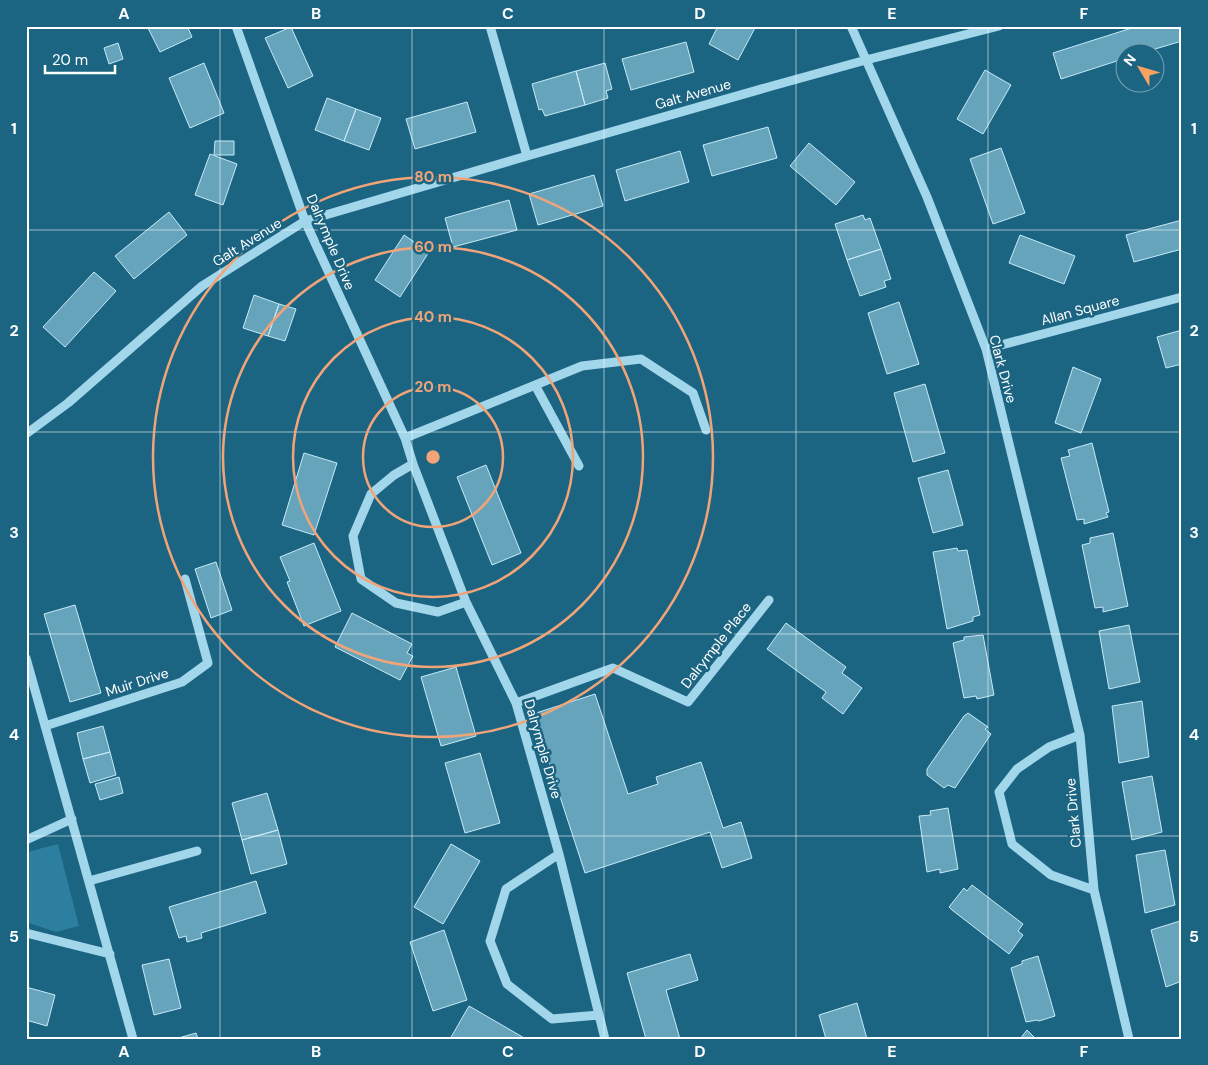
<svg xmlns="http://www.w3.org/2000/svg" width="1208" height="1065" viewBox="0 0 1208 1065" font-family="'DM Sans',sans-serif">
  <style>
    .green { fill: #2c7f9f }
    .building { fill: #66a4bb; stroke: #c6eaf7 }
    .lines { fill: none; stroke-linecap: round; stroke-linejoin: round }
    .minor { stroke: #a2d6ea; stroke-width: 9 }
    .grid { fill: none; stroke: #fff; stroke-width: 1; stroke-opacity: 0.55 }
    .ring { fill: none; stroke: #f2a479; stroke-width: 2.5 }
    .labels { text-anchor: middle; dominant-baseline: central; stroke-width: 5; stroke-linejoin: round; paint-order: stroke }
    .street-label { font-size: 14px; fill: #fff; stroke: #1c6582 }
    .centre { fill: #f2a479; stroke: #1c6582; stroke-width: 2.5 }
    .ring-label { font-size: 15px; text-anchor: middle; font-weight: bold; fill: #f2a479; stroke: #1c6582; stroke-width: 5; stroke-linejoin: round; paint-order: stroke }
    .neatline { fill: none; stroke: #fff; stroke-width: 2 }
    .grid-label { font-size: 16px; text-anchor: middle; font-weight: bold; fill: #fff }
  </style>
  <rect width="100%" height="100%" fill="#1c6582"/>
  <path class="green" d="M58 844 79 926 56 932 26 922V856L31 851Z"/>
  <path class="building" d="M147 26H187L192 37 160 52Z
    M718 26H756L738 60 709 44Z
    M1138 26H1181L1182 41 1145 52H1126V58L1061 79 1053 53Z
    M291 27 313 76 288 88 265 38Z
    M686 42 694 72 631 90 622 59Z
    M118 43 123 59 109 64 104 48Z
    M204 63 224 113 190 128 169 78Z
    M605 63 612 89 606 91 608 98 585 105 576 71Z
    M985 70 1011 85 983 134 957 119Z
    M576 71 585 105 545 116 542 109 539 110 532 84Z
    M327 98 356 109 344 141 315 130Z
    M467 102 476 132 415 149 406 119Z
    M356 109 381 118 369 150 344 141Z
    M768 127 777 158 712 176 703 145Z
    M215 141H234V155H214Z
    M809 143 855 182 836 205 790 166Z
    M1001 148 1025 213 993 224 970 159Z
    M680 151 689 182 625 201 616 170Z
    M210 154 237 164 223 205 195 195Z
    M594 175 603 206 538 225 529 194Z
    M509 200 517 230 453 247 445 218Z
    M169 212 187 235 134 279 115 256Z
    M863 215 865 220 870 218 881 249 847 260 835 224Z
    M1182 220V249L1134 262 1126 235Z
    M404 235 429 252 400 297 375 280Z
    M1020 235 1075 256 1064 284 1009 263Z
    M881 249 891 279 884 281 886 287 860 296 847 260Z
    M94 272 116 291 65 347 43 327Z
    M254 295 279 304 268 336 243 328Z
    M899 302 919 364 887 374 868 313Z
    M279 304 296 309 285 341 268 336Z
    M1182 330V364L1166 368 1157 337Z
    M1073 367 1101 379 1081 433 1055 423Z
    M925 384 945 453 913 462 894 393Z
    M1092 443 1109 512 1106 513 1108 517 1084 524V519L1077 520 1061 458 1070 456 1068 450Z
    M304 453 337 463 314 535 282 525Z
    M486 465 521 553 492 565 457 477Z
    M948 470 963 525 933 533 918 478Z
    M1113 533 1128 606 1103 612V607L1095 608 1082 545 1090 543V538Z
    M314 543 341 611 304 626 287 582 290 581 280 557Z
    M957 548 958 551 967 550 980 615 973 617V621L947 629 933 552Z
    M216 562 232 610 211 618 195 569Z
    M75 605 101 693 70 702 44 614Z
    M352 613 412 644 407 653 413 656 400 680 335 647Z
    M786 623 846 667 842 673 862 688 843 714 822 698 826 692 767 649Z
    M1129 625 1140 682 1109 689 1099 631Z
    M983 635 994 695 977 699 976 696 964 698 953 643 964 640V637Z
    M456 667 476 736 441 746 421 677Z
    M595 694 628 794 658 784 656 777 701 762 723 828 741 822 752 858 722 868 710 832 585 873 533 714Z
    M1142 701 1149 757 1119 763 1112 706Z
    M968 713 988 727 985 729 991 734 955 788 948 785 944 788 927 775V769L964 716Z
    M103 726 110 752 83 759 77 733Z
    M110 752 116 775 90 783 83 759Z
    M480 753 500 823 465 833 445 763Z
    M1152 776 1162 832 1132 840 1122 782Z
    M119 777 123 793 100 800 95 784Z
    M267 793 278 830 242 840 232 803Z
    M948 808 958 869 940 873V869L927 872 919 816 931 815 930 811Z
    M278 830 287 864 251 874 242 840Z
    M451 844 480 861 443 924 414 907Z
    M1165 850 1175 905 1145 913 1136 855Z
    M256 881 266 913 201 933 202 938 187 942 186 936 179 938 169 907Z
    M972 885 1023 924 1018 931 1023 935 1009 954 952 910 949 907 964 888 967 891Z
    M1180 921 1182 928V981L1166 987 1151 930Z
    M444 930 467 1000 433 1011 410 942Z
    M690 954 698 980 666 990 680 1039H646L627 973Z
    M1038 956 1055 1016 1039 1021 1037 1020 1026 1022 1011 968 1022 964V961Z
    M169 959 181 1008 154 1015 142 965Z
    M26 987 55 995 47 1026 26 1020Z
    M857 1003 867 1039H826L819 1015Z
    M469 1006 526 1039H450Z
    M1027 1030 1036 1039H1020Z
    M196 1033 198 1039H175Z"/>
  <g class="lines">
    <path class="minor" d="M236 26 305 221 405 438 413 464 466 602 516 703 559 854 605 1039
      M490 26 527 156
      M851 26 927 197 986 349 1080 735 1094 890 1129 1039
      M986 349 1182 297
      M535 385 579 466
      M26 434 68 403 202 286 305 221 527 156 772 86 866 60 999 26
      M405 438 582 366 641 359 693 393 706 430
      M413 464 394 475 371 494 353 536 361 579 396 603 438 612 466 602
      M26 658 133 1039
      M516 703 613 668 688 702 769 600
      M45 726 182 682 208 663 185 579
      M1080 735 1049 747 1017 769 999 792 1012 844 1051 875 1094 890
      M26 840 72 819
      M559 854 506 889 490 941 507 984 552 1019 599 1015
      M89 881 197 851
      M26 933 110 954"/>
  </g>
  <path class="grid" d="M220 26V1039M412 26V1039M604 26V1039M796 26V1039M988 26V1039M26 230H1182M26 432H1182M26 634H1182M26 836H1182"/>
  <g class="ring">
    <circle cx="433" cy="457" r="70"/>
    <circle cx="433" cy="457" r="140"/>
    <circle cx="433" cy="457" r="210"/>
    <circle cx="433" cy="457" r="280"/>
  </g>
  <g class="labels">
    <g class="street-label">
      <text transform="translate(693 94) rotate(-16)">Galt Avenue</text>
      <text transform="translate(247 242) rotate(-32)">Galt Avenue</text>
      <text transform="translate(331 242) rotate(67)">Dalrymple Drive</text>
      <text transform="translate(1080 310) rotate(-15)">Allan Square</text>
      <text transform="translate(1003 369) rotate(75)">Clark Drive</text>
      <text transform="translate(716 645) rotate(-52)">Dalrymple Place</text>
      <text transform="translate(137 682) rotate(-18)">Muir Drive</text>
      <text transform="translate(543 749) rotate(74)">Dalrymple Drive</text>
      <text transform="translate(1073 813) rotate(-95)">Clark Drive</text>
    </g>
  </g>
  <circle cx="433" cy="457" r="8" class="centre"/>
  <g class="ring-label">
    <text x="433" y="182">80 m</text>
    <text x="433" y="252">60 m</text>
    <text x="433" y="322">40 m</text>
    <text x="433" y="392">20 m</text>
  </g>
  <rect width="1208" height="1065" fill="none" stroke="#1c6582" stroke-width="55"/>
  <g transform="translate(1140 68) rotate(308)"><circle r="24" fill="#1c6582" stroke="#77a3b4"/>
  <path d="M0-4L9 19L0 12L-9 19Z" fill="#faa360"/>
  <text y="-8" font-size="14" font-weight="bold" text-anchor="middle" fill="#ffffff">N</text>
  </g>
  <path d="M45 65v8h70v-8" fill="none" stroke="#ffffff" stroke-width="2.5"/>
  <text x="52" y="65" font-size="15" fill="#ffffff" stroke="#1c6582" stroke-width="4" paint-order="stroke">20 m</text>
  <rect x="28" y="28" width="1152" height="1010" class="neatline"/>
  <g class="grid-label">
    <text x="124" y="19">A</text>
    <text x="316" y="19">B</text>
    <text x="508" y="19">C</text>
    <text x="700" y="19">D</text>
    <text x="892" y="19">E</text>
    <text x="1084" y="19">F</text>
    <text x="14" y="134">1</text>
    <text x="1194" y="134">1</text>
    <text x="14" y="336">2</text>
    <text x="1194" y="336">2</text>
    <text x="14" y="538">3</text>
    <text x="1194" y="538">3</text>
    <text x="14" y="740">4</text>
    <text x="1194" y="740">4</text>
    <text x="14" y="942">5</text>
    <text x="1194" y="942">5</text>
    <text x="124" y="1057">A</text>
    <text x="316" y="1057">B</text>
    <text x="508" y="1057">C</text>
    <text x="700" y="1057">D</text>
    <text x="892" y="1057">E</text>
    <text x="1084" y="1057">F</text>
  </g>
</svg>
